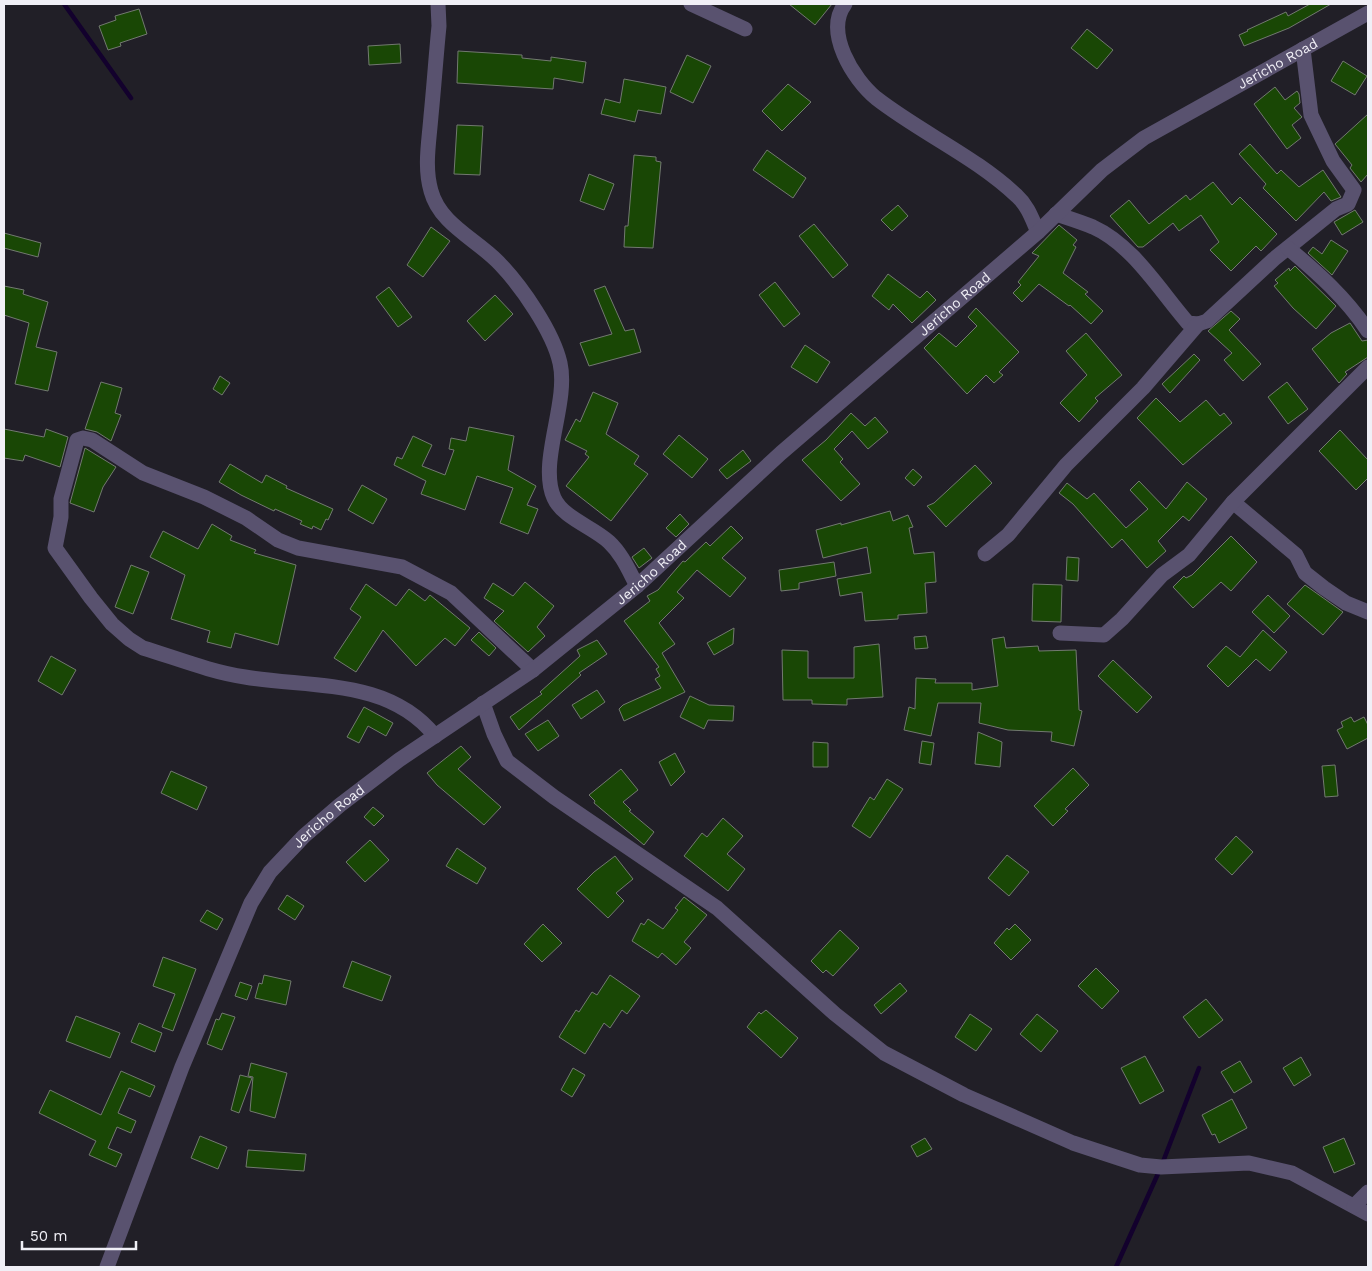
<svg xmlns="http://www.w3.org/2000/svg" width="1372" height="1271" viewBox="0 0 1372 1271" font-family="'Work Sans',sans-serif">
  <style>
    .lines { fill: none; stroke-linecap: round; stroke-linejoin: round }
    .stream { stroke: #13012d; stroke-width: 4.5 }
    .building { fill: #194705; stroke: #727970 }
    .minor { stroke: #59526f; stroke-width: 15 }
    .labels { text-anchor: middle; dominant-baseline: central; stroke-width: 4.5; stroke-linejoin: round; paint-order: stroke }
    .street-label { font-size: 14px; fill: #f0eff6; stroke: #211f27 }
  </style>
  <rect width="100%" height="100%" fill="#211f27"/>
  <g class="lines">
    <path class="stream" d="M64 4 131 98
      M1116 1267 1161 1167 1199 1068"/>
  </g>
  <path class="building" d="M789 4H832L815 25Z
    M1310 4H1331L1289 28 1244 46 1239 35 1248 31 1247 30 1286 12 1288 16Z
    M139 9 147 34 120 43 121 46 108 50 99 26 116 20 115 16Z
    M1087 29 1113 50 1097 69 1071 48Z
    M400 44 401 63 369 65 368 46Z
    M458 51 522 55V58L551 61V57L586 62 583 83 554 78 553 89 457 83Z
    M687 55 711 66 693 103 670 92Z
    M1343 61 1367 76 1355 95 1331 81Z
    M624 79 666 87 661 114 638 110 635 122 601 114 605 99 620 103Z
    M788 84 811 102 782 131 762 111Z
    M1275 87 1285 100 1297 91 1299 94 1300 103 1294 108 1302 117 1292 125 1301 138 1287 149 1254 104Z
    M1368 114V174L1361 182 1350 168 1352 165 1335 144Z
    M457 125 483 126 480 175 454 174Z
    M1250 144 1277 174 1281 170 1299 187 1323 170 1341 197 1331 201 1324 192 1296 221 1263 188 1266 184 1239 154Z
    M767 150 806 178 793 198 753 170Z
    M634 155 656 157V161L661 162 653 248 624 247 625 226H628Z
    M589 174 614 184 604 210 580 201Z
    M1213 182 1232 205 1240 197 1277 234 1261 251 1256 246 1231 271 1210 250 1219 242 1201 215 1179 231 1173 223 1143 247H1138L1110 216 1129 200 1149 224 1186 195 1190 200Z
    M898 205 908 216 892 231 881 220Z
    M1355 210 1363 222 1342 235 1334 222Z
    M814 224 848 265 833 278 799 236Z
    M1059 225 1077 240 1073 245 1076 247 1063 273 1088 292 1085 294 1103 311 1091 324 1070 305 1069 306 1039 284 1022 302 1013 293 1021 285 1018 282 1039 256 1032 253Z
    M431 227 450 241 423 277 407 265Z
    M4 233 41 243 38 257 4 248Z
    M1331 240 1348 251 1332 275 1308 253 1313 247 1322 254Z
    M1295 266 1336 306 1316 329 1293 308 1274 286 1278 283 1275 280 1289 268 1290 271Z
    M888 274 920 298 927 291 936 300 912 323 893 304 889 310 872 296Z
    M775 282 800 314 784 327 759 295Z
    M4 286 24 290 23 294 48 302 36 347 57 352 48 391 15 384 29 323 4 315Z
    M605 286 625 331 634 329 641 352 589 366 580 343 612 334 594 290Z
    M389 287 412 317 398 327 376 297Z
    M495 295 513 314 485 341 467 321Z
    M976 308 1019 352 999 372 1003 375 994 383 986 375 967 394 924 348 939 333 956 347 977 326 968 317Z
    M1231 311 1240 319 1229 330 1261 364 1243 381 1224 360 1232 353 1208 331Z
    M1350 323 1362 341 1368 340V357L1345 372 1347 374 1339 383 1312 349 1331 333Z
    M1086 333 1122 375 1095 398 1098 401 1079 422 1060 403 1087 375 1066 351Z
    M805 345 830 362 817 383 791 367Z
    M1194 354 1200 360 1170 393 1162 384Z
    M220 376 230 383 222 395 213 389Z
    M101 382 122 388 115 413 121 415 111 441 97 432 85 429Z
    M1287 382 1308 409 1288 424 1268 397Z
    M593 392 618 403 606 434 639 456 634 464 648 474 611 521 566 486 589 457 585 454 587 451 565 440 576 419 580 422Z
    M1156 398 1180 422 1206 400 1220 416 1224 413 1232 423 1183 465 1137 418Z
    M851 413 865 426 875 417 888 432 868 449 852 431 834 449 843 459 840 462 860 484 841 501 802 460 826 440Z
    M469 427 514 436 508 470 536 486 527 505 538 509 528 534 500 523 513 488 477 476 465 510 421 494 426 481 394 465 397 457 402 459 413 436 432 445 422 466 445 475 454 450 449 449 451 438 466 441Z
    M4 429 44 437 46 429 68 437 60 467 25 455 23 461 4 458Z
    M1340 430 1368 460V478L1356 490 1319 451Z
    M679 435 708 459 692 478 663 454Z
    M85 448 116 467 103 487 94 512 70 503Z
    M743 450 751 461 727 479 719 470Z
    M230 464 262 483 266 475 287 486 286 488 333 509 328 520 326 519 321 530 313 526 312 529 300 524 302 521 275 509 274 511 241 495 219 482Z
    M975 465 992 483 946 527 927 506 934 503Z
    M913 469 922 477 914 486 905 478Z
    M1139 481 1166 509 1187 482 1207 499 1189 521 1183 516 1158 541 1166 551 1147 568 1122 539 1112 548 1073 504 1059 493 1067 483 1087 499 1094 493 1126 528 1148 509 1130 490Z
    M362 485 387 499 373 524 348 510Z
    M890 511 893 521 908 515 913 527 909 528 914 554 934 552 936 582 925 583 927 613 898 615V619L865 621 862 592 840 596 837 579 871 573 867 547 823 558 816 530 841 523V525Z
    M680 514 689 524 676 537 666 528Z
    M212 524 232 536 230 540 256 550 254 553 296 565 278 645 235 633 231 648 207 642 210 631 171 619 185 575 150 557 163 531 198 549Z
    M731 526 743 538 722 558 746 578 730 597 697 570 677 592 684 598 659 623 675 644 662 653 685 692 624 721 619 709 623 705 661 688 655 679 660 676 656 669 659 667 624 621 650 601 647 596 658 590 683 561 685 562 706 542 710 546Z
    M1231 536 1257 562 1231 591 1221 582 1193 608 1173 587 1184 576 1186 578 1192 575Z
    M644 548 652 558 639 568 632 557Z
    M1067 557 1079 558 1078 581 1066 580Z
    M834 562 836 576 799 583V589L781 591 779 570Z
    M131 565 149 572 133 614 115 607Z
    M525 582 554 606 537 627 545 636 528 652 494 621 504 611 484 598 493 583 513 596Z
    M366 584 396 606 409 589 425 601 430 595 470 628 455 646 445 638 416 666 383 630 356 672 334 658 361 617 350 609Z
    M1033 584 1062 585 1061 622 1032 621Z
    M1305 585 1343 612 1323 635 1287 604Z
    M1268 595 1290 616 1274 633 1252 612Z
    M734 628 733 644 714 655 707 643Z
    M1263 630 1287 652 1270 671 1256 659 1228 687 1207 666 1226 646 1240 657Z
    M479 632 496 648 489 656 471 640Z
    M926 636 928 648 915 649 914 637Z
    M1004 637 1006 648 1038 646 1039 651 1076 650 1079 710 1082 711 1074 746 1051 741 1052 732 1008 730 979 723 981 703H938L931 736 904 730 909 707 915 709 916 678 936 679 935 683H972V690L998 686 992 639Z
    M597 640 607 654 579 673 581 675 519 730 510 717 542 694 540 692 580 656 577 650Z
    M879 644 883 697 847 699V705L812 704V700H783L782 650 808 651V678H854V647Z
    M51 656 76 670 62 695 38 681Z
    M1113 660 1152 697 1137 713 1098 676Z
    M597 690 605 702 581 719 572 705Z
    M690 696 709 705 734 706 733 721 708 720 704 729 680 717Z
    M364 707 393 723 386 736 368 726 359 743 347 737Z
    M1351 717 1354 722 1364 717 1368 725V738L1347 749 1337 730 1343 727 1341 722Z
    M548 720 559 736 538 751 525 734Z
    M978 732 1002 742 1000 767 975 764Z
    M922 741 934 743 931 765 919 763Z
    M813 742 828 743V767H813Z
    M461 746 471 757 458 769 501 807 484 825 437 785 427 773Z
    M675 753 685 772 671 786 659 762Z
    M1335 765 1338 796 1325 797 1322 766Z
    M1073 768 1089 785 1065 809 1068 811 1053 826 1034 806Z
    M621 769 638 790 623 802 631 810 629 811 654 832 644 845 594 803 595 801 589 795Z
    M171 771 207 787 197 810 161 793Z
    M887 779 903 789 870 838 852 826 870 797 874 800Z
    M373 807 384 816 374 826 364 817Z
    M723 818 743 836 727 854 745 869 728 891 684 856 702 833 707 837Z
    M1236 836 1253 852 1232 875 1215 859Z
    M370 840 389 860 365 882 346 862Z
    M457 848 486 868 477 884 446 866Z
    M1007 855 1029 872 1009 896 988 878Z
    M615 856 633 879 616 893 624 901 608 918 577 889 594 872Z
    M287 895 304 906 295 920 278 909Z
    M684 897 707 915 684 942 691 948 676 965 662 953 658 958 632 941 641 923 644 925 648 919 663 929 678 910 675 908Z
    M207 910 223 919 217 930 200 921Z
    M543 924 562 943 542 962 524 944Z
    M1015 924 1031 940 1011 960 994 943 1007 928 1009 930Z
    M840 930 859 948 833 976 826 970 823 973 811 961Z
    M163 957 196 969 173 1031 162 1027 175 994 153 986Z
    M352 961 391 976 382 1001 343 987Z
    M1096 968 1119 991 1102 1009 1078 986Z
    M264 975 291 981 286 1005 255 998 259 983 262 984Z
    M610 975 640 996 627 1014 622 1010 610 1028 604 1023 585 1054 559 1037 576 1010 579 1012 592 992 597 995Z
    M240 982 252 986 247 1000 235 996Z
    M900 983 907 991 881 1014 874 1005Z
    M1206 999 1223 1020 1199 1038 1183 1017Z
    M766 1010 798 1038 781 1058 747 1027 759 1012 761 1014Z
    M222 1013 235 1017 222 1050 207 1044 216 1019 219 1020Z
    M970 1014 992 1029 976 1051 955 1037Z
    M1037 1014 1058 1031 1041 1052 1020 1034Z
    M76 1016 120 1033 110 1058 66 1041Z
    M139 1023 162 1033 155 1052 131 1042Z
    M1145 1056 1164 1091 1140 1104 1121 1068Z
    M1301 1057 1311 1075 1294 1086 1283 1068Z
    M1240 1061 1252 1082 1234 1093 1221 1072Z
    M251 1063 287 1073 275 1118 250 1111 253 1077 248 1076Z
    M573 1068 585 1075 572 1097 561 1090Z
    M121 1071 155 1086 150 1097 129 1088 118 1113 136 1121 131 1133 117 1127 108 1148 122 1154 116 1167 89 1155 96 1141 39 1113 50 1090 101 1115Z
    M240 1075 252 1078 239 1113 231 1110Z
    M1232 1099 1247 1128 1219 1143 1215 1134 1212 1135 1202 1115Z
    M200 1136 227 1147 218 1169 191 1158Z
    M925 1138 932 1149 917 1157 911 1146Z
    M1344 1138 1355 1164 1334 1173 1323 1147Z
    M248 1150 306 1154 304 1171 246 1167Z"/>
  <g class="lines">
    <g class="minor">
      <path d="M438 4 439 26C436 56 434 86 431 116 429 142 424 167 431 191 440 225 478 240 500 264 522 287 553 332 560 363 569 403 538 462 554 498 563 518 593 527 609 542 622 554 629 571 637 586"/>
      <path d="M691 4 745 29"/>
      <path d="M845 4C824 32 853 79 876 98 921 133 976 157 1017 196 1028 206 1032 219 1038 232"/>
      <path d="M1056 214C1068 218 1081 222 1093 227 1133 245 1160 291 1188 323L1198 324 1207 321 1274 259 1336 209 1348 204 1354 190 1333 161 1311 115 1303 49"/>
      <path d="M1288 248C1318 273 1346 298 1368 331"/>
      <path d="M1233 502 1296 555 1305 573 1324 588 1346 603 1368 612"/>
      <path d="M985 554 1008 535 1066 465 1143 388 1198 324"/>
      <path d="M1060 633 1104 635 1122 619 1162 575 1189 555 1233 502 1368 367"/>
      <path d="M483 703 494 734 507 761 554 797 717 908 835 1014 884 1053 964 1095 1073 1143 1140 1165 1161 1167 1249 1163 1292 1173 1368 1214"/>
      <path d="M435 736C389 678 311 688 245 677 211 672 176 658 143 648L129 639 112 624 91 598 55 548 61 517V499L77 440 83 438 92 440 143 473 204 497 246 518 278 540 298 548 402 567 451 593 533 670"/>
      <path d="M1354 1206 1368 1192"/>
      <path id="s1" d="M107 1267 182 1067 251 903 270 872 304 836 340 805 399 760 533 670 637 586 781 453 1038 232 1102 170 1144 138 1368 13"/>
    </g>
  </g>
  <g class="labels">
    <g class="street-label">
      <text stroke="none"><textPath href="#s1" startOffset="1724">Jericho Road</textPath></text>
      <text stroke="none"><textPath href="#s1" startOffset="1319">Jericho Road</textPath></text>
      <text stroke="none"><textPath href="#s1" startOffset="914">Jericho Road</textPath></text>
      <text stroke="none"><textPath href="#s1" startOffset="509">Jericho Road</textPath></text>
    </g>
  </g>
  <rect width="1372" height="1271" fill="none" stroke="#f0eff6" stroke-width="10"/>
  <path d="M22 1241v8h114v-8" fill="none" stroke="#f0eff6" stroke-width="2.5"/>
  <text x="30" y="1241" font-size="15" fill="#f0eff6" stroke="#211f27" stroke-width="4" paint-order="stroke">50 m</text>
</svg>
